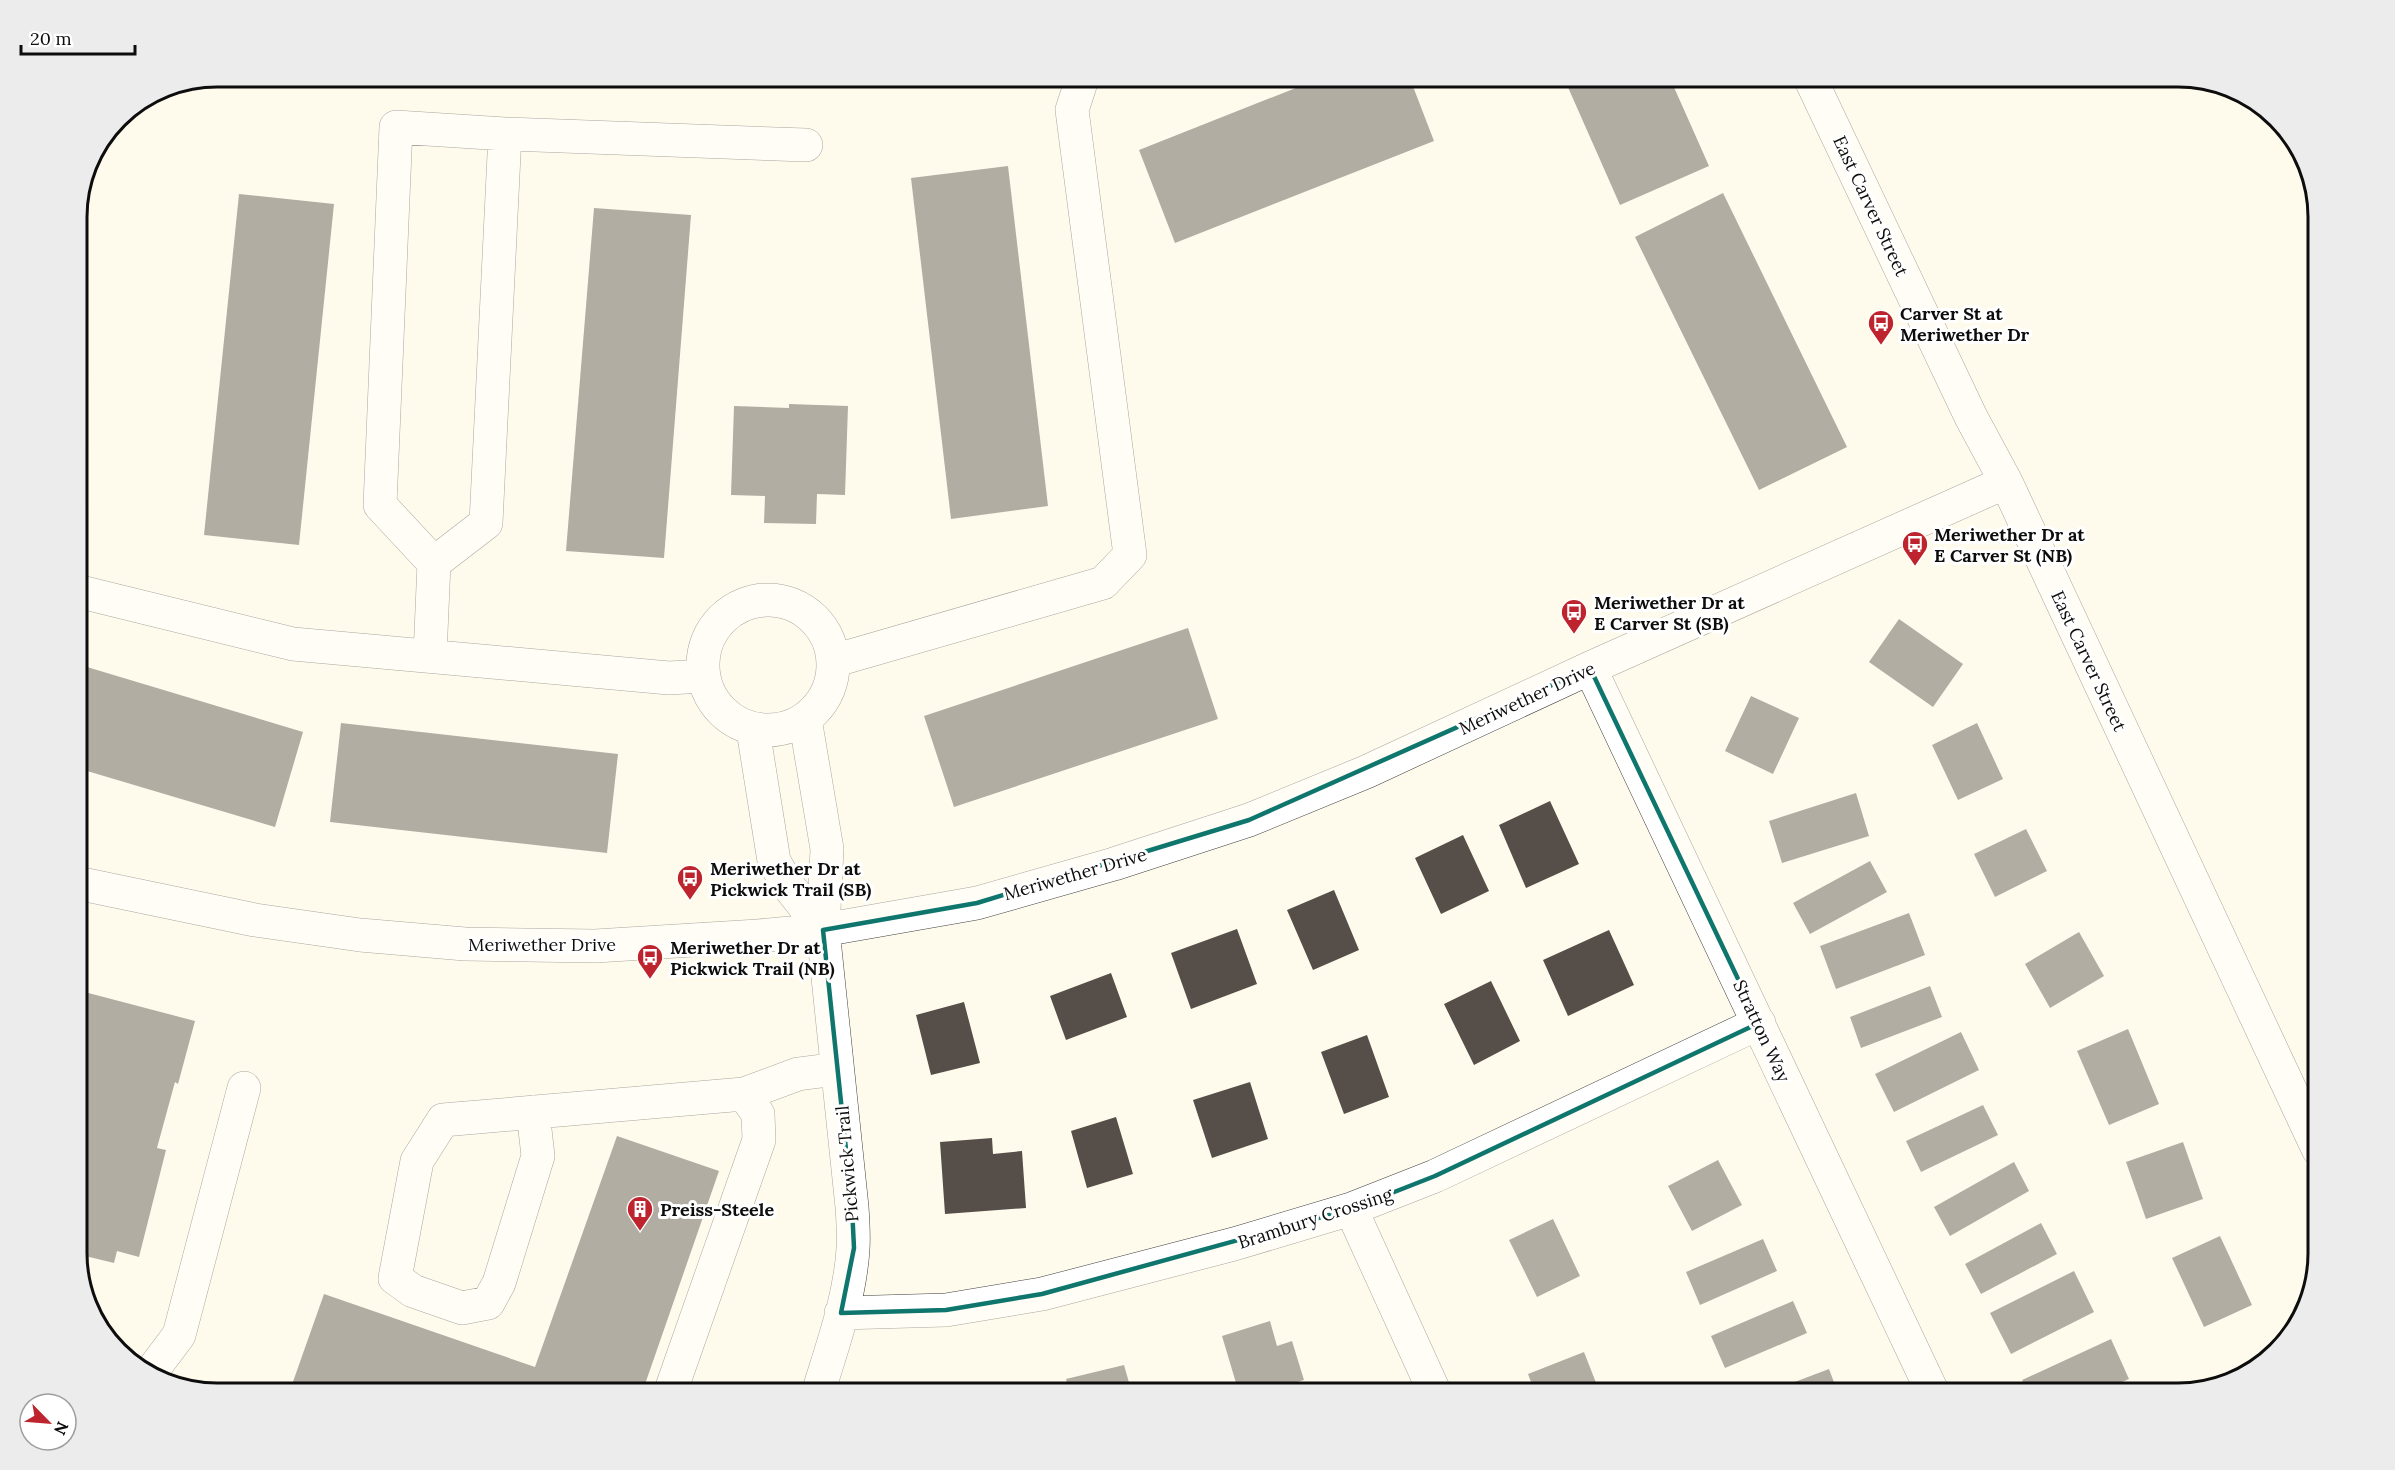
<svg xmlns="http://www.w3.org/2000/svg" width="2395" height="1470" viewBox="0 0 2395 1470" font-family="Lora,serif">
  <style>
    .building { fill: #554e49 }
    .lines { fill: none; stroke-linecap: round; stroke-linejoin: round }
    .minor-casing { stroke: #404040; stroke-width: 34 }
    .minor { stroke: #fff; stroke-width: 33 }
    .marked { fill: none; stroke: #0f766e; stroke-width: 4.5; stroke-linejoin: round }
    .labels { text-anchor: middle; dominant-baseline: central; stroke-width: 6; stroke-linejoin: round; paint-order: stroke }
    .street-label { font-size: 18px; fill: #0d0d0d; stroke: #fff }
    .poi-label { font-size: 18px; font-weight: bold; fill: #0d0d0d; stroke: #fff; text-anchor: start }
    .rim { fill: none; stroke: #0d0d0d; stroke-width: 3 }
  </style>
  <rect width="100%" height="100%" fill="#fffbec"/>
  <path class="building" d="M1326 76H1409L1434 141 1175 243 1139 150Z
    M1563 76H1669L1709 166 1620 205Z
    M1008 166 1048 506 951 519 911 178Z
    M1723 193 1847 447 1759 490 1635 237Z
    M239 194 334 204 299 545 204 535Z
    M594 208 691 215 664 558 566 551Z
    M789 404 848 406 845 495 817 494 816 524 764 523 765 496 731 495 734 406 789 408Z
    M1899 619 1963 664 1933 707 1869 662Z
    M1188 628 1218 719 954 807 924 716Z
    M77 664 303 732 275 827 77 768Z
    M1751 696 1799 718 1773 774 1725 751Z
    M341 723 618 754 607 853 330 822Z
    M1977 723 2003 779 1958 800 1932 745Z
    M1856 793 1869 836 1782 863 1769 821Z
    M1550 801 1579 864 1526 888 1499 825Z
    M2026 829 2047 871 1995 897 1974 854Z
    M1463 835 1489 891 1441 914 1415 858Z
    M1870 861 1887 892 1810 934 1793 903Z
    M1334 890 1359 950 1313 970 1287 910Z
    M1909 913 1925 955 1836 989 1820 946Z
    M1237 929 1257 984 1191 1009 1171 953Z
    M1609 930 1634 985 1568 1016 1543 960Z
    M2079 932 2104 976 2050 1008 2025 964Z
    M1111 973 1127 1017 1066 1040 1050 996Z
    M1491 981 1520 1041 1474 1065 1444 1004Z
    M1930 986 1942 1017 1861 1048 1850 1017Z
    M77 990 195 1021 178 1084 175 1082 157 1148 166 1150 139 1257 117 1251 114 1263 77 1254Z
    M964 1002 980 1063 931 1075 916 1015Z
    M2128 1029 2159 1104 2109 1125 2077 1051Z
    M1961 1032 1979 1070 1894 1112 1875 1074Z
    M1367 1035 1389 1097 1344 1114 1321 1052Z
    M1250 1082 1268 1139 1212 1158 1193 1100Z
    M1983 1105 1998 1135 1921 1172 1906 1141Z
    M1116 1117 1133 1174 1087 1188 1071 1131Z
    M617 1136 719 1171 642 1393H289L324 1294 535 1367Z
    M992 1138 993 1154 1022 1151 1026 1208 945 1214 940 1142Z
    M2183 1142 2203 1199 2146 1219 2126 1162Z
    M1718 1160 1742 1205 1692 1231 1668 1186Z
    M2014 1162 2029 1191 1950 1236 1934 1207Z
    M1553 1219 1580 1276 1537 1297 1509 1240Z
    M2041 1223 2057 1254 1981 1294 1965 1264Z
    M2220 1236 2252 1305 2204 1327 2172 1258Z
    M1763 1239 1777 1271 1700 1305 1686 1272Z
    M2074 1271 2094 1312 2011 1354 1990 1313Z
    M1793 1301 1807 1333 1725 1368 1711 1336Z
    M1270 1321 1277 1346 1292 1341 1304 1380 1261 1393H1239L1222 1336Z
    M2111 1339 2129 1379 2097 1393H2029L2022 1380Z
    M1584 1352 1600 1393H1535L1528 1374Z
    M1124 1365 1132 1393H1070L1066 1379Z
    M1829 1369 1838 1393H1765Z
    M1003 1387 1004 1393H975V1392Z"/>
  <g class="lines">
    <g class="minor-casing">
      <path id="minor" d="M1809 76 1971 417 2006 482 2318 1149
        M434 563 380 505 396 127 505 134 806 145
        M77 591 293 644 669 678 703 676
        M703 665a65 65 0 1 1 130 0a65 65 0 1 1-130 0Z
        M430 656 434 563 486 523 505 134
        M833 661 1103 583 1130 555 1072 110 1083 76
        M1590 668 1933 1393
        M805 719 827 849 823 930 852 1207C853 1221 854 1235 853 1249 850 1298 832 1347 818 1393
        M753 730 774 861 787 884 823 930
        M77 883 255 920 360 935 465 944 595 946 758 936 823 930 977 903 1114 864 1249 820 1366 772 1590 668 2006 482
        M533 1112 538 1156 499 1283 488 1303 462 1308 413 1291 395 1278 417 1161 443 1120 744 1094 798 1074 837 1069
        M1351 1209 1435 1393
        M841 1313 946 1310 1042 1294 1234 1244 1351 1209 1435 1176 1759 1023
        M149 1375 179 1335 244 1088
        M670 1393 759 1140 758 1114 744 1094"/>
    </g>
    <use href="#minor" class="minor"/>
  </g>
  <path d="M0 0H2395V1470H0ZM1590 668 1759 1023 1435 1176 1351 1209 1042 1294 946 1310 841 1313 854 1248 852 1207 823 930 977 903 1249 820Z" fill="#fffbec" fill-opacity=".55" fill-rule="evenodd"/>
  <path class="marked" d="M1590 668 1759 1023 1435 1176 1351 1209 1042 1294 946 1310 841 1313 854 1248 852 1207 823 930 977 903 1249 820Z"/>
  <defs>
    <g id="bus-pin" transform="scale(1.35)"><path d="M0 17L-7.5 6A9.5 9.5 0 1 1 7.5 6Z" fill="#bd242d" stroke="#fff"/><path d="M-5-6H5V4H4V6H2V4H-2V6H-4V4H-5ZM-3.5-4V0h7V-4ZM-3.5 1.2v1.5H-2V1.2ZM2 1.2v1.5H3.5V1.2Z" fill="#fff"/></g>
    <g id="building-pin" transform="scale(1.35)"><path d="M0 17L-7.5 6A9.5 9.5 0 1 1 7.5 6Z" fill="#bd242d" stroke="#fff"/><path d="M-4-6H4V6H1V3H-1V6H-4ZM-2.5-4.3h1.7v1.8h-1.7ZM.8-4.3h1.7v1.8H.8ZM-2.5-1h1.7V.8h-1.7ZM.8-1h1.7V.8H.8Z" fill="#fff"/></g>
  </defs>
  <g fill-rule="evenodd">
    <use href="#bus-pin" x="1881" y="323"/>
    <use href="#bus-pin" x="1915" y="544"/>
    <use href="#bus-pin" x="1574" y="612"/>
    <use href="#bus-pin" x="690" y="878"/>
    <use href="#bus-pin" x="650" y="957"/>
    <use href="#building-pin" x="640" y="1209"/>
  </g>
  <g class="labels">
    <g class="street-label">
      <text transform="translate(1871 206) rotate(65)">East Carver Street</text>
      <text transform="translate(2089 661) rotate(65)">East Carver Street</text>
      <text transform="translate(1527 698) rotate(-25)">Meriwether Drive</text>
      <text transform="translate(1075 874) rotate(-16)">Meriwether Drive</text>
      <text x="542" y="944">Meriwether Drive</text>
      <text transform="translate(1762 1031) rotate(65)">Stratton Way</text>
      <text transform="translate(847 1164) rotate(-95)">Pickwick Trail</text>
      <text transform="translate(1315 1218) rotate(-18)">Brambury Crossing</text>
    </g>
    <g class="poi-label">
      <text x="1900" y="313">Carver St at<tspan x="1900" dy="21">Meriwether Dr</tspan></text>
      <text x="1934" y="534">Meriwether Dr at<tspan x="1934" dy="21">E Carver St (NB)</tspan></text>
      <text x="1594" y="602">Meriwether Dr at<tspan x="1594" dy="21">E Carver St (SB)</tspan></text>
      <text x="710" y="868">Meriwether Dr at<tspan x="710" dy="21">Pickwick Trail (SB)</tspan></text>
      <text x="670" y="947">Meriwether Dr at<tspan x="670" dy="21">Pickwick Trail (NB)</tspan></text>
      <text x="660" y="1209">Preiss-Steele</text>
    </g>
  </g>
  <path d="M0 0H2395V1470H0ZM217 87H2178A130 130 0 0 1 2308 217V1253A130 130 0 0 1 2178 1383H217A130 130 0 0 1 87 1253V217A130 130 0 0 1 217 87Z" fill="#ececec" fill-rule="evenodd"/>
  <path class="rim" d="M217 87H2178A130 130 0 0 1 2308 217V1253A130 130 0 0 1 2178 1383H217A130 130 0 0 1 87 1253V217A130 130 0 0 1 217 87Z"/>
  <g transform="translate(48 1422) rotate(115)"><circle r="28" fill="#ffffff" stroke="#9e9e9e" stroke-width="1.5"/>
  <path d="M0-4.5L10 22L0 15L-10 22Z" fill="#bd242d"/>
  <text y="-9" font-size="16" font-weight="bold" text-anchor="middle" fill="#0d0d0d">N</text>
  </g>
  <path d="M21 45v9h114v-9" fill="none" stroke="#0d0d0d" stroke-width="3"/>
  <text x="30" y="45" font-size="18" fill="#0d0d0d" stroke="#ffffff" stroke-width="4.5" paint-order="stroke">20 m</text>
</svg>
